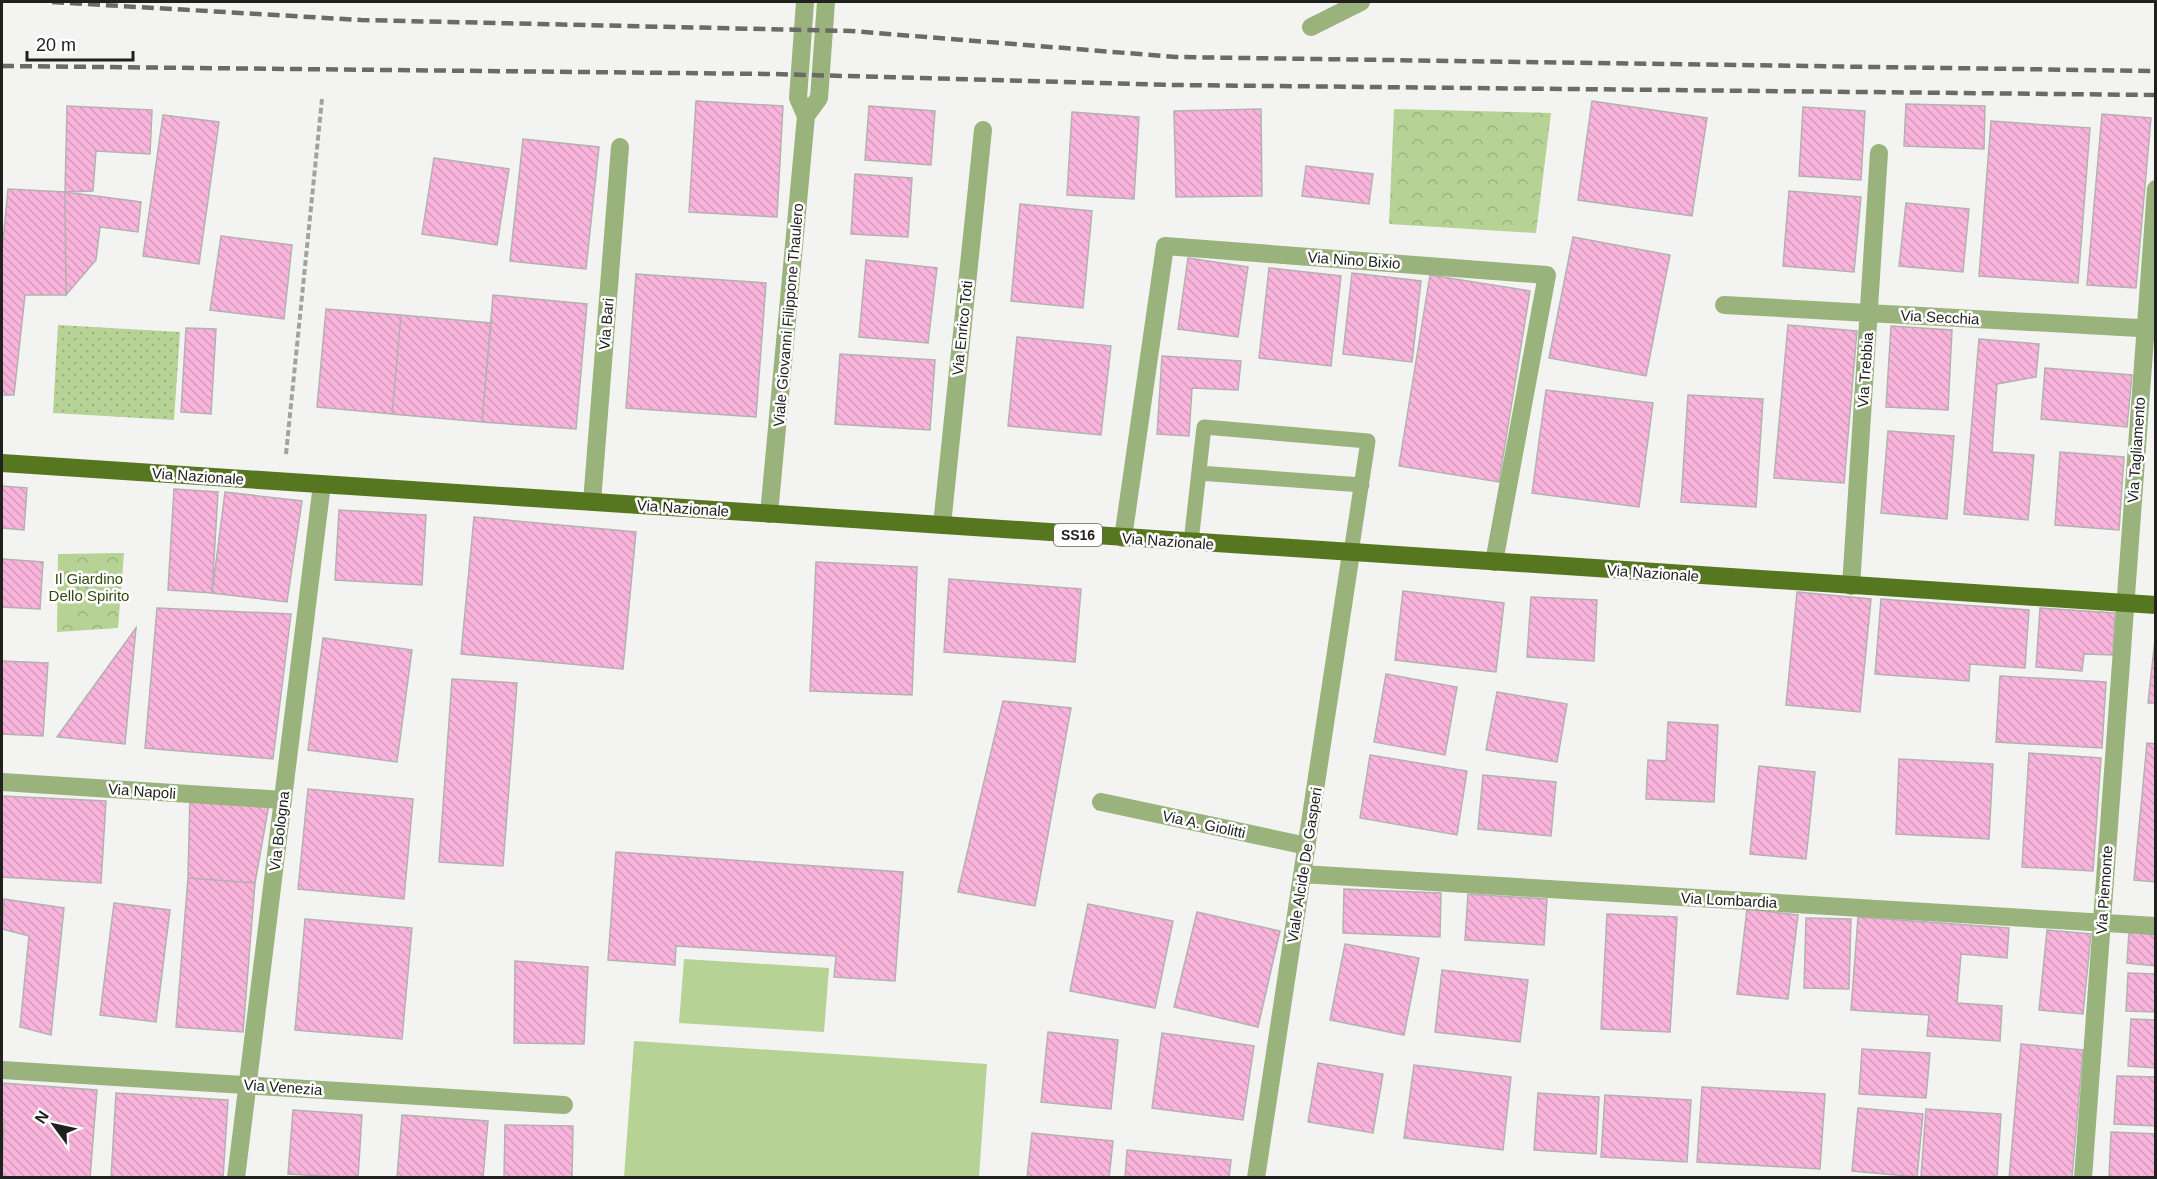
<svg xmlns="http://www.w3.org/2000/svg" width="2157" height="1179" viewBox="0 0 2157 1179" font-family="Arial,sans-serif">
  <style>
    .grass { fill: #b6d295 }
    .forest { fill: url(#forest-crowns) }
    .garden { fill: url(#garden-dots) }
    .building { fill: url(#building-back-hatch); stroke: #b5b1b3; stroke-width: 1.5 }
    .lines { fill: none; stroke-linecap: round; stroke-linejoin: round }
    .path { stroke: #a2a3a1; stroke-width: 4; stroke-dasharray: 6 3; stroke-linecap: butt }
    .lane { stroke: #9ab27c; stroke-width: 15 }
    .street { stroke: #9ab27c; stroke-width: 18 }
    .primary { stroke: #56771f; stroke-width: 18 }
    .rail { stroke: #6a6a68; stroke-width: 4.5; stroke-dasharray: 12 6; stroke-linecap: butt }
    .labels { text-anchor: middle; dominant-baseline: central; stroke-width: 5; stroke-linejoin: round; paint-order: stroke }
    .shield { fill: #fff; stroke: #636362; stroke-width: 1.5 }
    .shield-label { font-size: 14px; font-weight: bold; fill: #20201f }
    .street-label { font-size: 15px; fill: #20201f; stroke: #fff }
    .park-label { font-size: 15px; fill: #33490e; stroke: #fff }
  </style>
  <defs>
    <pattern id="forest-crowns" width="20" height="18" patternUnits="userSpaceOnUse" patternTransform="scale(1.5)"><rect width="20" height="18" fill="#b6d295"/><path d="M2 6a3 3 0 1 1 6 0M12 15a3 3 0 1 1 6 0" fill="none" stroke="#9cb480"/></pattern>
    <pattern id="garden-dots" width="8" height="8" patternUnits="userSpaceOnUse" patternTransform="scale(1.5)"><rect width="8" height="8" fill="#b6d295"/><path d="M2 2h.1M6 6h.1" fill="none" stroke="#9cb480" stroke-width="1.8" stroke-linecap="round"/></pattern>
    <pattern id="building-back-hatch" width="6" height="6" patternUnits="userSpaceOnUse" patternTransform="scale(1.5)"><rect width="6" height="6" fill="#f8b4db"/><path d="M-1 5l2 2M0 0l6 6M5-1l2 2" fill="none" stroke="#d49abc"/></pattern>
  </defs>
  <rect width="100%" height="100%" fill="#f3f4f1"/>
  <path class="grass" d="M684 959 829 968 824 1032 679 1023Z
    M634 1041 987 1064 979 1177H624Z"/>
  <path class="forest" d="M1394 109 1551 113 1536 233 1389 224Z
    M124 553 118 628 57 632 58 554Z"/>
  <path class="garden" d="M58 325 180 332 174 420 53 413Z"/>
  <path class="building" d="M696 101 783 106 777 217 689 212Z
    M1592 101 1707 118 1692 216 1578 200Z
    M1906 104 1985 106 1984 149 1904 146Z
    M67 106 152 110 150 154 96 151 93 191 65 192Z
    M869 106 935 111 931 165 865 160Z
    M1803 107 1865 111 1861 180 1799 176Z
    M1261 109 1262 196 1176 197 1174 111Z
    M1072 112 1139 117 1134 199 1067 195Z
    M2102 114 2151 118 2136 288 2087 285Z
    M163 115 219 122 199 264 143 256Z
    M1991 121 2090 128 2078 283 1979 276Z
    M523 139 599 147 586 269 510 261Z
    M434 158 509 169 497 245 422 234Z
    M1306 166 1373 174 1369 204 1302 196Z
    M855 174 912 178 908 237 851 234Z
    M8 189 65 192 66 295H25L14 395H2V251Z
    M1789 191 1861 197 1854 272 1783 266Z
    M65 192 141 202 138 232 100 227 96 260 66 295Z
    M1906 203 1969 209 1963 272 1899 266Z
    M1020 204 1092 211 1083 308 1011 301Z
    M221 236 292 245 284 319 210 310Z
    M1573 237 1670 255 1646 376 1549 358Z
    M1188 258 1248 267 1238 337 1178 329Z
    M866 260 937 268 928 343 859 337Z
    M1269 268 1341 276 1331 366 1259 358Z
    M1352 273 1421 281 1412 362 1343 354Z
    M636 274 766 283 756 417 626 408Z
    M1430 275 1530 291 1499 482 1399 466Z
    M493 295 587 304 576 429 482 422Z
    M326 309 401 315 392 414 317 407Z
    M401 315 491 323 482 422 392 414Z
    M1788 325 1857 331 1844 483 1774 478Z
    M1891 326 1952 330 1948 410 1886 407Z
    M186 328 216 329 211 414 181 412Z
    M1017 337 1111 346 1101 435 1008 426Z
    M1979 339 2039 344 2036 377 1997 384 1992 452 2034 455 2028 520 1964 514Z
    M840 354 935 360 930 430 835 424Z
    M1162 356 1241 361 1238 390 1192 388 1189 436 1157 434Z
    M2045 368 2132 375 2127 427 2041 419Z
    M1546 390 1653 403 1639 507 1532 493Z
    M1688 395 1763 399 1756 507 1681 502Z
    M1888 431 1954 436 1947 519 1881 513Z
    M2060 452 2124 457 2119 530 2055 525Z
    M2 486 27 488 24 530 2 528Z
    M174 489 218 492 212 593 168 590Z
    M225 492 302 501 287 602 212 593Z
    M339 510 426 515 422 585 335 580Z
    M474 517 636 532 623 669 461 654Z
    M2 559 43 562 40 609 2 607Z
    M816 562 917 567 912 695 810 691Z
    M949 579 1081 589 1075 662 944 652Z
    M1403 591 1504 603 1496 672 1395 660Z
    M1797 592 1871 599 1860 712 1786 705Z
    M1531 597 1597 600 1594 661 1527 657Z
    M1881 599 2029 610 2025 668 1970 664 1969 681 1875 674Z
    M157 608 291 614 273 759 145 748Z
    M2040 608 2115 613 2113 655 2084 654 2082 671 2036 667Z
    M136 628 125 744 57 737Z
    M2156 630V703H2148Z
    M323 638 412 650 397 762 308 750Z
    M2 661 48 663 43 736 2 734Z
    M1386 674 1457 687 1445 755 1374 742Z
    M2000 676 2106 682 2102 748 1996 742Z
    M452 679 517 683 503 866 439 862Z
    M1497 692 1567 704 1557 762 1486 750Z
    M1003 701 1071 708 1035 906 958 892Z
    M1668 722 1718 725 1714 802 1646 799 1648 760 1666 761Z
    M2147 743 2156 744V882L2134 880Z
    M2029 753 2101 758 2093 871 2022 867Z
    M1370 755 1467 771 1457 835 1360 818Z
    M1899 759 1993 764 1989 839 1896 834Z
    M1759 766 1815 772 1806 859 1750 854Z
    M1483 775 1556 782 1551 836 1478 829Z
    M308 789 413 799 404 899 298 889Z
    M190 794 270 799 255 883 188 878Z
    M2 796 106 801 101 883 2 877Z
    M616 852 903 872 895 981 834 977 836 956 676 946 675 965 608 960Z
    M188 878 255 883 243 1032 176 1027Z
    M1344 889 1441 893 1440 937 1343 933Z
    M1468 894 1547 899 1544 945 1465 940Z
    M4 899 64 908 51 1035 20 1027 29 936 2 929Z
    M114 903 170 910 156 1022 100 1015Z
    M1088 904 1173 921 1155 1008 1070 991Z
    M1747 909 1798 915 1788 999 1737 994Z
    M1197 912 1280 931 1258 1027 1174 1007Z
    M1607 914 1677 917 1670 1032 1601 1029Z
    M1858 917 2009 928 2007 958 1961 954 1957 1003 2002 1006 2000 1041 1927 1036 1929 1015 1851 1010Z
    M1806 918 1851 919 1849 989 1804 988Z
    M305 919 412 928 402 1039 295 1030Z
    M2047 930 2091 934 2083 1014 2039 1010Z
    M2129 932 2156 935V966L2127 963Z
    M1345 944 1419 958 1404 1035 1330 1020Z
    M515 961 588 967 584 1044 514 1043Z
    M1442 970 1528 980 1520 1042 1435 1032Z
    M2128 973 2156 974V1012L2126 1011Z
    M2131 1019 2156 1020V1068L2128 1066Z
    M1048 1032 1118 1040 1111 1109 1041 1102Z
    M1162 1033 1254 1046 1243 1120 1152 1108Z
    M2021 1044 2083 1050 2072 1178H2009Z
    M1862 1049 1930 1053 1926 1098 1859 1094Z
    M1318 1063 1383 1074 1373 1133 1308 1122Z
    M1414 1065 1511 1077 1503 1150 1404 1138Z
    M2117 1076 2156 1077V1126L2114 1124Z
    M2 1083 97 1090 90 1178H2L4 1123 2 1122Z
    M1702 1087 1825 1094 1820 1169 1697 1162Z
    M116 1093 228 1100 223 1178H111Z
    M1538 1093 1599 1097 1596 1154 1534 1150Z
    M1605 1095 1691 1100 1687 1162 1601 1157Z
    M1858 1108 1923 1114 1917 1177 1852 1171Z
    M1926 1109 2001 1114 1997 1178 1921 1176Z
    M293 1110 362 1115 358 1178 288 1174Z
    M402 1115 488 1121 483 1178H397Z
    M505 1125 573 1126 572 1178H504Z
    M2111 1132 2156 1134V1178H2109Z
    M1032 1133 1113 1141 1109 1178H1027Z
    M1127 1150 1231 1160 1229 1178H1125Z"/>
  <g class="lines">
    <path class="path" d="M286 454 322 99"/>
    <path class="lane" d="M1199 473 1362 485
      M1191 542 1204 427 1368 441 1351 553"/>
    <path class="street" d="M1311 27 1361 2
      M806 116 819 98 826 2
      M1724 305 2156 329
      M592 502 620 147
      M769 514 806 116 798 98 805 2
      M942 525 983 130
      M1123 538 1165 246 1547 275 1494 562
      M1851 586 1879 153
      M2 782 283 800
      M1101 802 1307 846
      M1302 874 2156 926
      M2 1070 564 1105
      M236 1178 322 484
      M1256 1178 1351 553
      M2083 1178 2156 189"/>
    <path class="primary" d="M2 463 2156 605"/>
    <path class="rail" d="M52 2 361 20 851 31 1176 57 2156 71
      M2 66 773 74 1176 85 2156 95"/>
  </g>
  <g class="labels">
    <rect class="shield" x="1054" y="524" width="48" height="22" rx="4.5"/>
    <g class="shield-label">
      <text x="1078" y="535">SS16</text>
    </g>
    <g class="street-label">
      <text transform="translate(1354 260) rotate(4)">Via Nino Bixio</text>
      <text transform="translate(788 315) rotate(-85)">Viale Giovanni Filippone Thaulero</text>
      <text transform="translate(1940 317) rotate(3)">Via Secchia</text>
      <text transform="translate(606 324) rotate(-85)">Via Bari</text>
      <text transform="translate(962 328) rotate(-84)">Via Enrico Toti</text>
      <text transform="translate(1865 370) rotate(-86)">Via Trebbia</text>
      <text transform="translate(2136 450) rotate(-86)">Via Tagliamento</text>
      <text transform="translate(198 476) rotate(4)">Via Nazionale</text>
      <text transform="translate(683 508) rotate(4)">Via Nazionale</text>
      <text transform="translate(1168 541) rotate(4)">Via Nazionale</text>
      <text transform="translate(1653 573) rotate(4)">Via Nazionale</text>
      <text transform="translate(142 791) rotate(4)">Via Napoli</text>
      <text transform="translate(1204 824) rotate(12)">Via A. Giolitti</text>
      <text transform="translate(279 831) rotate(-83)">Via Bologna</text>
      <text transform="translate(1304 865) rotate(-81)">Viale Alcide De Gasperi</text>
      <text transform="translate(2104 890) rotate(-86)">Via Piemonte</text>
      <text transform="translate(1729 900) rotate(3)">Via Lombardia</text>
      <text transform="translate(283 1087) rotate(4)">Via Venezia</text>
    </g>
    <g class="park-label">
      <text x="89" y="578">Il Giardino<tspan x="89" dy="17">Dello Spirito</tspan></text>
    </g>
  </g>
  <rect width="2157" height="1179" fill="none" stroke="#20201f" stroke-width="6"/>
  <g transform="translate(54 1125) rotate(303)" stroke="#ffffff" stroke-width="4.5" paint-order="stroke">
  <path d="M0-4.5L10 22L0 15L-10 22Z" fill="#20201f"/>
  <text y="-9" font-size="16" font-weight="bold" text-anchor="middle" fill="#20201f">N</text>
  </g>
  <path d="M27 51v9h106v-9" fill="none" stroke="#20201f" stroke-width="3"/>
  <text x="36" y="51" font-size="18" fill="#20201f" stroke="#ffffff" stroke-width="4.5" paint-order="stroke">20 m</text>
</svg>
